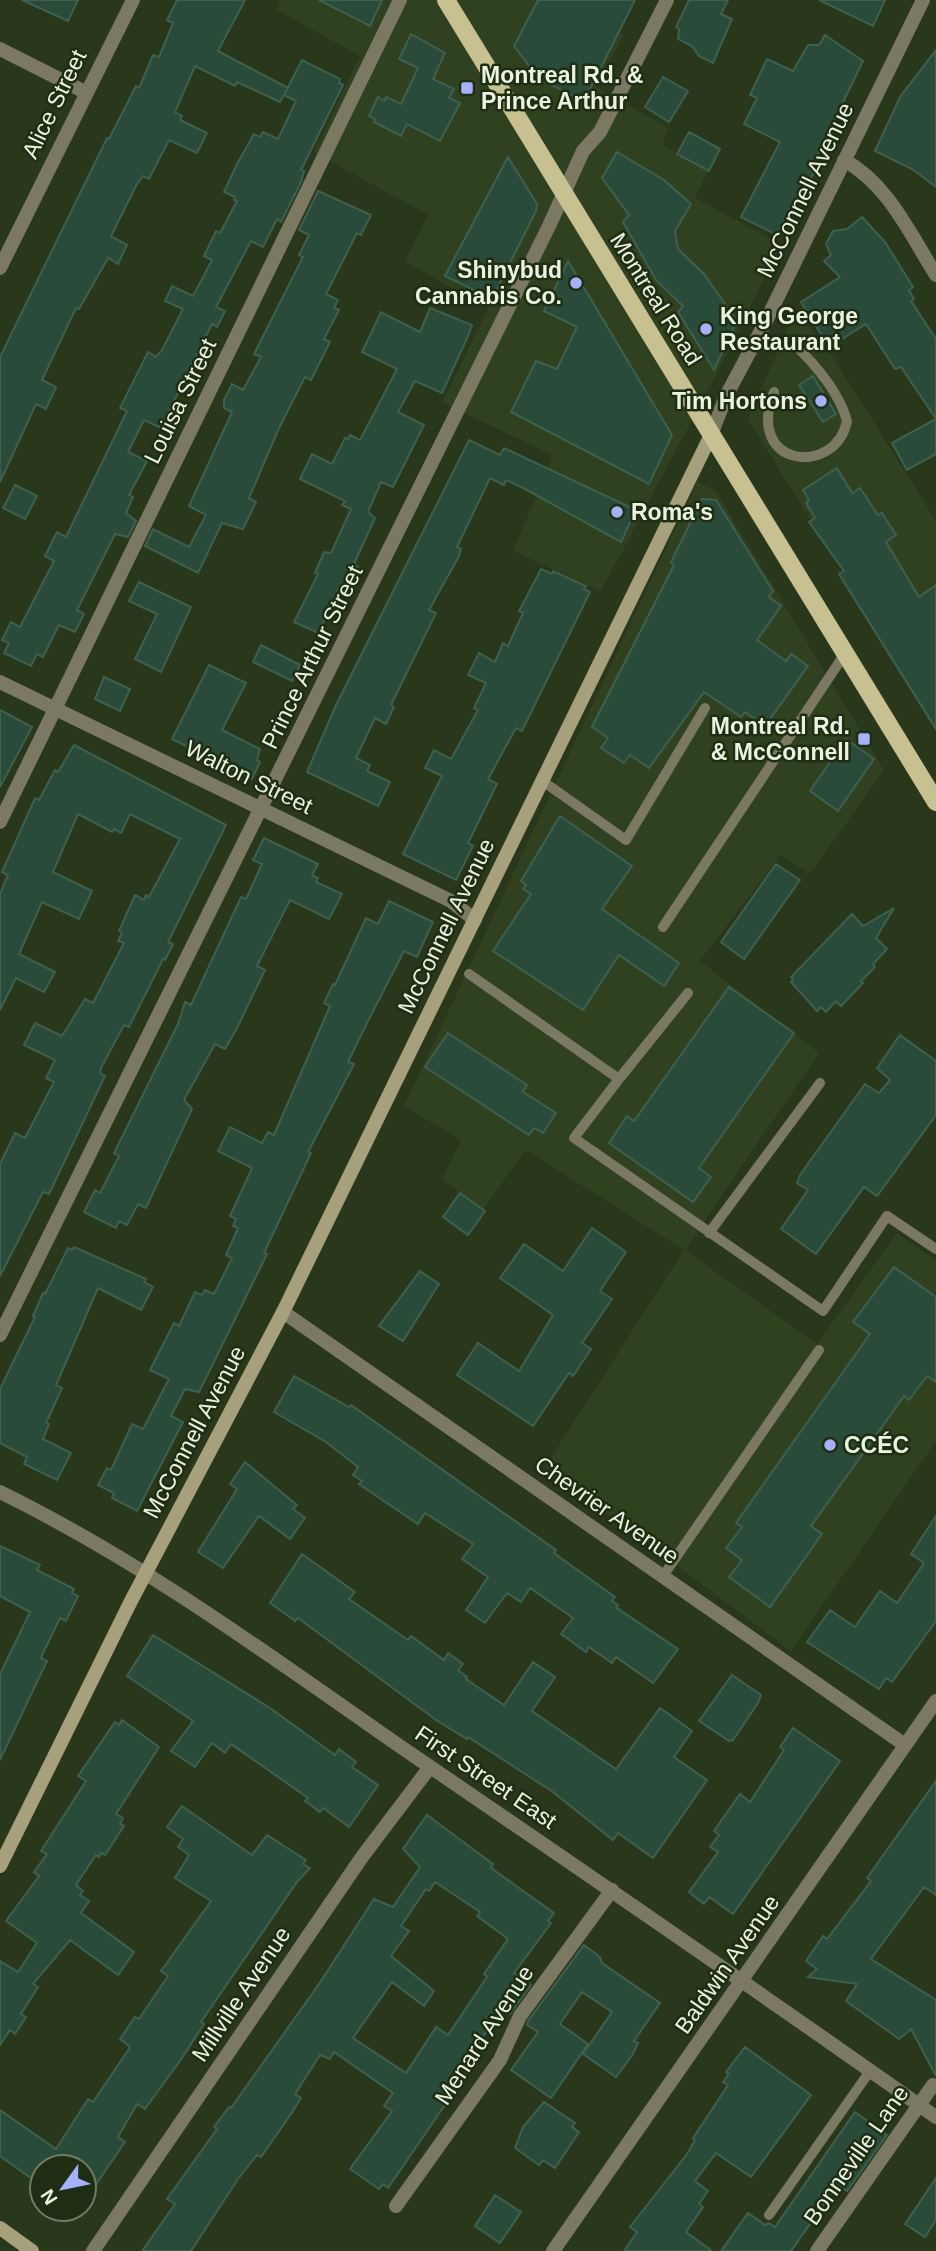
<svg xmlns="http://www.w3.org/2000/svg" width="936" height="2251" viewBox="0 0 936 2251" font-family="Arial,sans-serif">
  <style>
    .built { fill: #30411f }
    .building { fill: #2a4b39; stroke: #3e604e; stroke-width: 2; fill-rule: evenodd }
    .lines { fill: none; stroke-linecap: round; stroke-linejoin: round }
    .service { stroke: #7c7962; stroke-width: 10 }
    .minor { stroke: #7c7962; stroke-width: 14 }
    .secondary { stroke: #a6a17c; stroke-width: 14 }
    .primary { stroke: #c7c090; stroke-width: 18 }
    .poi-dot { fill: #a5b1fc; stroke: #1f2d12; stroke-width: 2.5 }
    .labels { text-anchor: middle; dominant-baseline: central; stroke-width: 5; stroke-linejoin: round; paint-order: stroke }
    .poi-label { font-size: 23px; font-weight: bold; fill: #e9f3e2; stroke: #1f2d12; text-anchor: start }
    .street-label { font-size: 23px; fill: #e9f3e2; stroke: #1f2d12 }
  </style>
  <rect width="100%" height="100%" fill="#29371b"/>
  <path class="built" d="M280 0H581L574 14 624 35 595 87 669 128 662 145 708 171 695 198 781 244 723 362 601 591 513 551 553 456 442 402 488 309 405 261 428 215 314 152 360 56 277 10Z
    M795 312 826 346 936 521V723L748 419Z
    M697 482 716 491 884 770 810 874 781 855 700 961 819 1053 685 1250 817 1344 897 1233 936 1260V1441L791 1651 545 1467 684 1250 526 1150 483 1209 442 1179 461 1140 404 1106Z"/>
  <path class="building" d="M22 0H78L68 21Z
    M177 0H245L218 51 288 88 284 95 302 60 340 79 339 83 343 85 301 170 304 171 301 182 281 222 277 219 263 247 251 241 216 307 225 311 217 327 212 324 192 364 201 368 190 391H179L161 428 144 420 128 452 147 461 129 495 133 497 126 513 136 521 128 537 115 534 77 610 84 614 75 632 59 625 43 657 37 654 31 666 4 653 9 643 2 640 11 622 20 627 54 561 45 556 57 532 66 537 127 411 120 408 148 352 156 357 162 350 183 309 165 301 172 286 193 296 212 260 204 256 216 231 220 233 237 201 234 200 235 197 224 192 237 164 254 134 260 137 263 132 278 139 296 101 284 95 280 102 237 82 235 86 195 66 175 112 182 116 180 120 207 133 197 153 169 140 149 179 143 176 137 184 111 236 127 245 118 264 108 258 79 309 76 308 42 380 56 387 46 409 36 404 0 482V357L107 138 109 139 136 86 139 88 153 55 159 57 173 23 167 20Z
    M319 0H382L370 26Z
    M538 0H635L584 101 545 82 548 76 530 67 514 46Z
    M689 0H728L721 14 732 19 713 63 699 56 692 46 678 39 679 29 676 27Z
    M819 0H885L873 26Z
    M411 34 445 53 433 79 454 89 449 98 460 103 440 141 407 124 401 136 374 122 375 119 369 116 378 97 385 101 386 97 401 104 418 68 399 59Z
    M825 35 863 61 810 170 814 172 800 200 795 199 777 235 741 217 780 142 744 124 757 98 750 95 767 59 793 71 808 45H819Z
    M936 50V187L912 169 875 151 900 97Z
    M663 77 688 91 669 122 645 107Z
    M689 132 720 149 709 171 677 154Z
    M617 152 664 180 691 204 675 231 678 249 704 274 737 321 714 370 678 312 683 306 656 280 623 222 629 215 602 178Z
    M508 157 537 204 536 211 492 299 445 276Z
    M318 191 371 215 361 235 357 233 326 294 338 300 334 308 339 310 324 339 330 342 311 380 305 377 280 426 249 498 256 502 243 529 222 523 198 573 145 546 153 529 189 547 206 515 189 506 232 412 224 408V400L232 384 243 390 261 357 254 354 303 257 299 255 309 235 299 230Z
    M862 217 885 242 913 287 909 290 914 299 911 301 936 339V454L907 470 892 443 936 419 901 367 895 369 866 324 829 347 801 302 840 277 824 261 831 255 826 244 833 231 847 229Z
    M568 261 672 435 649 484 511 412 536 361 557 369 577 327 544 311Z
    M430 308 472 325 469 334 442 393 415 381 398 412 424 425 393 487 381 482 368 512 375 518 354 564 358 567 349 587 341 584 318 633 294 622 318 574 315 573 324 552 331 553 351 509 342 505 345 501 300 479 312 454 332 464 345 438 348 439 350 435 360 440 397 369 362 352 381 312 420 332Z
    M813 376 836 414 823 422 799 385Z
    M469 440 500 455 504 448 636 510 621 542 527 490 506 480 504 485 490 478 457 547 461 549 459 556 429 610 436 613 391 705 394 707 386 724 375 718 356 758 370 765 367 771 390 782 378 806 307 772 336 705Z
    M837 468 852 493 860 488 878 515 882 513 896 535 886 542 919 597 936 585V729L839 574 844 571 809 522 815 518 806 503 809 500 803 490Z
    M15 485 37 496 25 519 3 508Z
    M702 499 716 500 773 591 769 597 781 606 757 640 786 661 791 654 808 666 765 726 745 712 741 717 704 692 649 768 630 755 624 763 601 748 608 738 592 727 674 565 671 562Z
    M541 569 552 574 553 571 586 586 584 589 590 592 522 731 516 728 488 779 497 784 471 837 468 843 473 846 456 880 403 854 442 776 425 768 434 750 451 759 478 710 474 708 486 683 468 675 479 653 495 662 503 643 508 646 523 613 519 611Z
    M139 582 191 607 161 672 135 659 157 614 129 601Z
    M261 645 300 665 292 681 253 662Z
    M209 665 246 683 222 730 260 749 257 760 260 762 252 779 172 739Z
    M104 677 130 689 120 711 95 699Z
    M0 710 32 727 0 787Z
    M846 739 874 759 838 811 810 791Z
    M74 745 226 825 168 942 173 944 165 960 163 959 129 1027 124 1025 101 1068 100 1073 105 1076 49 1194 43 1192 0 1276V1164L15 1133 25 1138 54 1082 46 1078 55 1060 24 1045 35 1023 62 1036 85 999 93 1003 124 943 118 941 122 933 119 931 135 895 144 900 146 895 149 897 180 839 130 814 121 833 114 829 112 832 78 814 53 872 92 891 79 919 42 902 19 954 55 972 44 992 16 978 0 1010V894L8 875 2 872 35 798 39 800 55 770 58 772Z
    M560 816 632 866 602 909 679 963 664 986 619 955 583 1010 493 951 531 894 523 889 526 885 521 881Z
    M264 838 318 864 312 875 318 878 316 882 342 894 329 919 290 900 257 966 265 970 237 1028 225 1049 215 1044 184 1100 192 1109 146 1208 138 1204 127 1225 119 1221 116 1228 84 1212 95 1190 100 1193 119 1156 114 1153 178 1024 185 1002 191 1005 241 897 246 899 262 864 253 860Z
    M776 864 800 880 744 959 721 942Z
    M389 901 433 922 417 957 404 951 367 1023 348 1062 354 1064 308 1152 311 1153 264 1253 267 1254 207 1376 199 1392 185 1389 171 1416 183 1422 137 1511 112 1498 114 1493 98 1485 107 1468 111 1470 132 1424 143 1429 169 1379 150 1370 174 1323 179 1326 195 1292 202 1295 205 1290 214 1294 232 1258 226 1255 238 1228 233 1226 236 1219 230 1216 252 1168 218 1151 230 1127 262 1143 268 1132 274 1135 330 1006 324 1003 333 984 335 985 366 918 378 924Z
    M894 908 876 938 887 949 873 964 875 967 861 981 863 983 841 1006 836 1001 826 1012 821 1007 817 1011 791 982 793 980 791 977 852 914 863 926Z
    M729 987 794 1033 699 1168 711 1177 693 1202 609 1143 627 1116 634 1121Z
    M448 1033 527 1085 523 1092 556 1113 543 1133 534 1128 529 1135 425 1067Z
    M900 1035 936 1061V1115L877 1196 864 1187 816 1254 781 1229 808 1190 797 1183 800 1175 865 1084 879 1093 890 1080 877 1068Z
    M460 1193 485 1211 468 1235 443 1217Z
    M592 1228 626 1252 600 1291 612 1299 582 1343 591 1349 573 1376 569 1373 533 1426 457 1375 478 1343 519 1371 553 1315 500 1278 524 1244 563 1271Z
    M74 1247 146 1279 144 1282 153 1287 141 1310 98 1288 56 1385 62 1388 46 1423 49 1424 43 1439 71 1453 57 1480 24 1464 27 1457 0 1443V1389L35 1317 33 1316 43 1293 45 1294 68 1248 72 1250Z
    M894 1267 936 1297V1382L927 1376 909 1400 904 1396 811 1526 822 1534 770 1607 729 1577 742 1560 726 1548 742 1527 736 1523 870 1334 853 1322Z
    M420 1271 439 1284 403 1341 379 1326Z
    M294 1376 349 1407 351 1405 556 1550 554 1553 615 1597 612 1601 618 1605 617 1608 678 1649 653 1683 616 1657 612 1663 589 1647 586 1652 561 1634 573 1618 530 1588 521 1602 507 1593 485 1623 466 1610 488 1577 462 1559 473 1544 425 1513 418 1524 359 1484 362 1481 353 1475 358 1467 326 1442 274 1412Z
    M245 1462 297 1505 293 1509 305 1518 290 1539 259 1516 223 1568 198 1552 237 1489 230 1484Z
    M936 1516V1621L892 1682 886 1678 879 1689 807 1642 830 1610 855 1627 880 1591 897 1603 924 1563 911 1554Z
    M0 1546 40 1565 37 1570 74 1589 72 1593 78 1596 66 1621 60 1618 44 1651 41 1658 47 1661 0 1760V1674L30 1612 0 1596Z
    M302 1554 355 1592 349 1599 408 1640 411 1636 444 1660 448 1653 463 1664 458 1670 467 1677 466 1679 504 1705 533 1662 555 1677 532 1711 616 1769 660 1708 692 1731 674 1757 707 1780 653 1858 618 1833 613 1840 553 1792 468 1737 467 1739 436 1720 298 1618 295 1621 270 1603Z
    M153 1635 270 1708 335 1755 339 1749 356 1762 352 1767 378 1785 349 1827 323 1808 320 1812 305 1801 308 1798 231 1744 225 1753 212 1743 195 1767 171 1751 193 1721 127 1676Z
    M732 1675 761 1695 758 1703 733 1740 729 1741 699 1721Z
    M122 1720 159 1747 116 1814 123 1818 120 1824 124 1826 105 1855 101 1853 99 1857 96 1855 76 1885 83 1891 80 1895 89 1901 81 1913 134 1952 118 1975 70 1940 33 1984 38 1987 21 2014 26 2017 15 2034 10 2030 0 2045V1961L18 1972 37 1943 6 1921 39 1876 34 1872 47 1854 41 1851 86 1781 78 1776 115 1722 119 1725Z
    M793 1728 840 1761 733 1914 709 1897 704 1904 689 1892 718 1852 710 1847 719 1835 714 1831 740 1794 750 1802 784 1750 780 1747Z
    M936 1781V1895L924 1887 871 1959 936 2000V2076L911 2029 899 2039 846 2001 857 1984 808 1977 817 1969 806 1961 823 1936 827 1939 871 1881 867 1878Z
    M182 1806 252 1855 267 1835 306 1860 303 1864 310 1868 297 1882 201 2022 204 2024 182 2058 145 2109 137 2104 118 2137 125 2142 84 2202V2167H42V2186L0 2156V2110L56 2149 88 2099 93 2102 129 2049V2046L120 2039 135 2017 139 2019 168 1976 161 1971 211 1901 175 1878 189 1855 178 1847 183 1839 167 1827Z
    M427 1815 493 1864 491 1868 554 1913 548 1921 551 1923 514 1973 531 1985 510 2014 502 2009 473 2051 479 2055 388 2188 383 2184 379 2189 350 2169 392 2111 384 2106 393 2093 334 2052 330 2059 320 2055 295 2094 301 2098 291 2114 261 2157 257 2155 238 2179 191 2251H142L175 2204 167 2199 217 2129 214 2127 229 2107 231 2108 319 1984 374 1899 393 1907 420 1867 403 1849ZM435 1882 480 1912 477 1916 508 1939 484 1974 487 1977 448 2035 436 2027 406 2073 353 2038 392 1982 424 2006 434 1991 391 1956 409 1931 401 1926 426 1889 429 1891Z
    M584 1945 600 1957 602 1963 660 2003 634 2041 638 2043 633 2054 616 2077 583 2054 612 2012 582 1992 560 2024 588 2044 551 2098 511 2070 538 2032 527 2025 528 2021Z
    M745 2047 811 2095 751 2177 716 2153 695 2181 708 2191 699 2204 703 2207 686 2232 712 2251H624L637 2232 630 2227 687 2154 695 2140 693 2138 728 2085 723 2082 729 2074 726 2072Z
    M544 2102 575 2123 572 2127 579 2132 555 2168 543 2160 539 2165 515 2148 523 2127Z
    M855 2112 887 2135 847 2191 838 2184 791 2251H721L748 2213 765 2225 769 2223 775 2227Z
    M936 2178V2220L925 2237 905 2224Z
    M495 2195 521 2212 500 2243 475 2226Z"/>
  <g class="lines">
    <path class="service" d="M774 392C744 468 836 477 847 421 839 391 813 362 791 341
      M541 780 626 840 705 708
      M663 927 844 655
      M469 974 619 1079 574 1138 823 1311 887 1216 936 1249
      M619 1079 688 993
      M709 1233 820 1083
      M663 1576 819 1350
      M769 2215 870 2071"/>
    <path class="minor" d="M0 49 85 92
      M844 160C888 184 910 234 936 275
      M0 268 133 0
      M711 435 726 396 765 323 923 0
      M0 682 451 901 475 920
      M0 822 400 0
      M283 1312 905 1745
      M0 1335 549 226 583 151 600 132 667 0
      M0 1492C143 1562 270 1656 401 1747 580 1869 759 1992 936 2117
      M396 2206 500 2060 520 2016 612 1890
      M93 2251 362 1857 430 1767
      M553 2251 936 1701
      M817 2251 933 2085"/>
    <path class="secondary" d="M0 1866 130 1603 283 1312 711 435
      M0 2228 32 2251"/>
    <path class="primary" d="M446 0 936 802"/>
  </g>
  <g class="poi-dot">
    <rect x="460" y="81" width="14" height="14" rx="3.5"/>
    <circle cx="576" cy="283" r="7"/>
    <circle cx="706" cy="329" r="7"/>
    <circle cx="821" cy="401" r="7"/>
    <circle cx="617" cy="512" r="7"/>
    <rect x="857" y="732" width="14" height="14" rx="3.5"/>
    <circle cx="830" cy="1445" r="7"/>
  </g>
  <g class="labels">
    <g class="poi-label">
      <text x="481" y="75">Montreal Rd. &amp;<tspan x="481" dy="26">Prince Arthur</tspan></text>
      <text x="562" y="270" text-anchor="end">Shinybud<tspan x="562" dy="26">Cannabis Co.</tspan></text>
      <text x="720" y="316">King George<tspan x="720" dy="26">Restaurant</tspan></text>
      <text x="807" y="401" text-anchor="end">Tim Hortons</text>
      <text x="631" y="512">Roma's</text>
      <text x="850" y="726" text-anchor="end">Montreal Rd.<tspan x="850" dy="26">&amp; McConnell</tspan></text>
      <text x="844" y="1445">CCÉC</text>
    </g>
    <g class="street-label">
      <text transform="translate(54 104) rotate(-64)">Alice Street</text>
      <text transform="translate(805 190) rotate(-64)">McConnell Avenue</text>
      <text transform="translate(656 299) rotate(58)">Montreal Road</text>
      <text transform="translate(180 401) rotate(-64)">Louisa Street</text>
      <text transform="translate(312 657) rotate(-64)">Prince Arthur Street</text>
      <text transform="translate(249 777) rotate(26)">Walton Street</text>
      <text transform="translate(446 926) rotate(-64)">McConnell Avenue</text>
      <text transform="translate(194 1432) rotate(-62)">McConnell Avenue</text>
      <text transform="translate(607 1510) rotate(35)">Chevrier Avenue</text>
      <text transform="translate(486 1777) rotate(34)">First Street East</text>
      <text transform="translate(727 1964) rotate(-55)">Baldwin Avenue</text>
      <text transform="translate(241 1994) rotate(-56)">Millville Avenue</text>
      <text transform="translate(484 2035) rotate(-57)">Menard Avenue</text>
      <text transform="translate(856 2155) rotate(-55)">Bonneville Lane</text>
    </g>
  </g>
  <g transform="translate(63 2188) rotate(237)"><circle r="33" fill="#1f2d12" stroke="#707c65" stroke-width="2"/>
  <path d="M0-5L12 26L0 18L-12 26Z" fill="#a5b1fc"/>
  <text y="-10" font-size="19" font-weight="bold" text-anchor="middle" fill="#e9f3e2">N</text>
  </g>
</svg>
